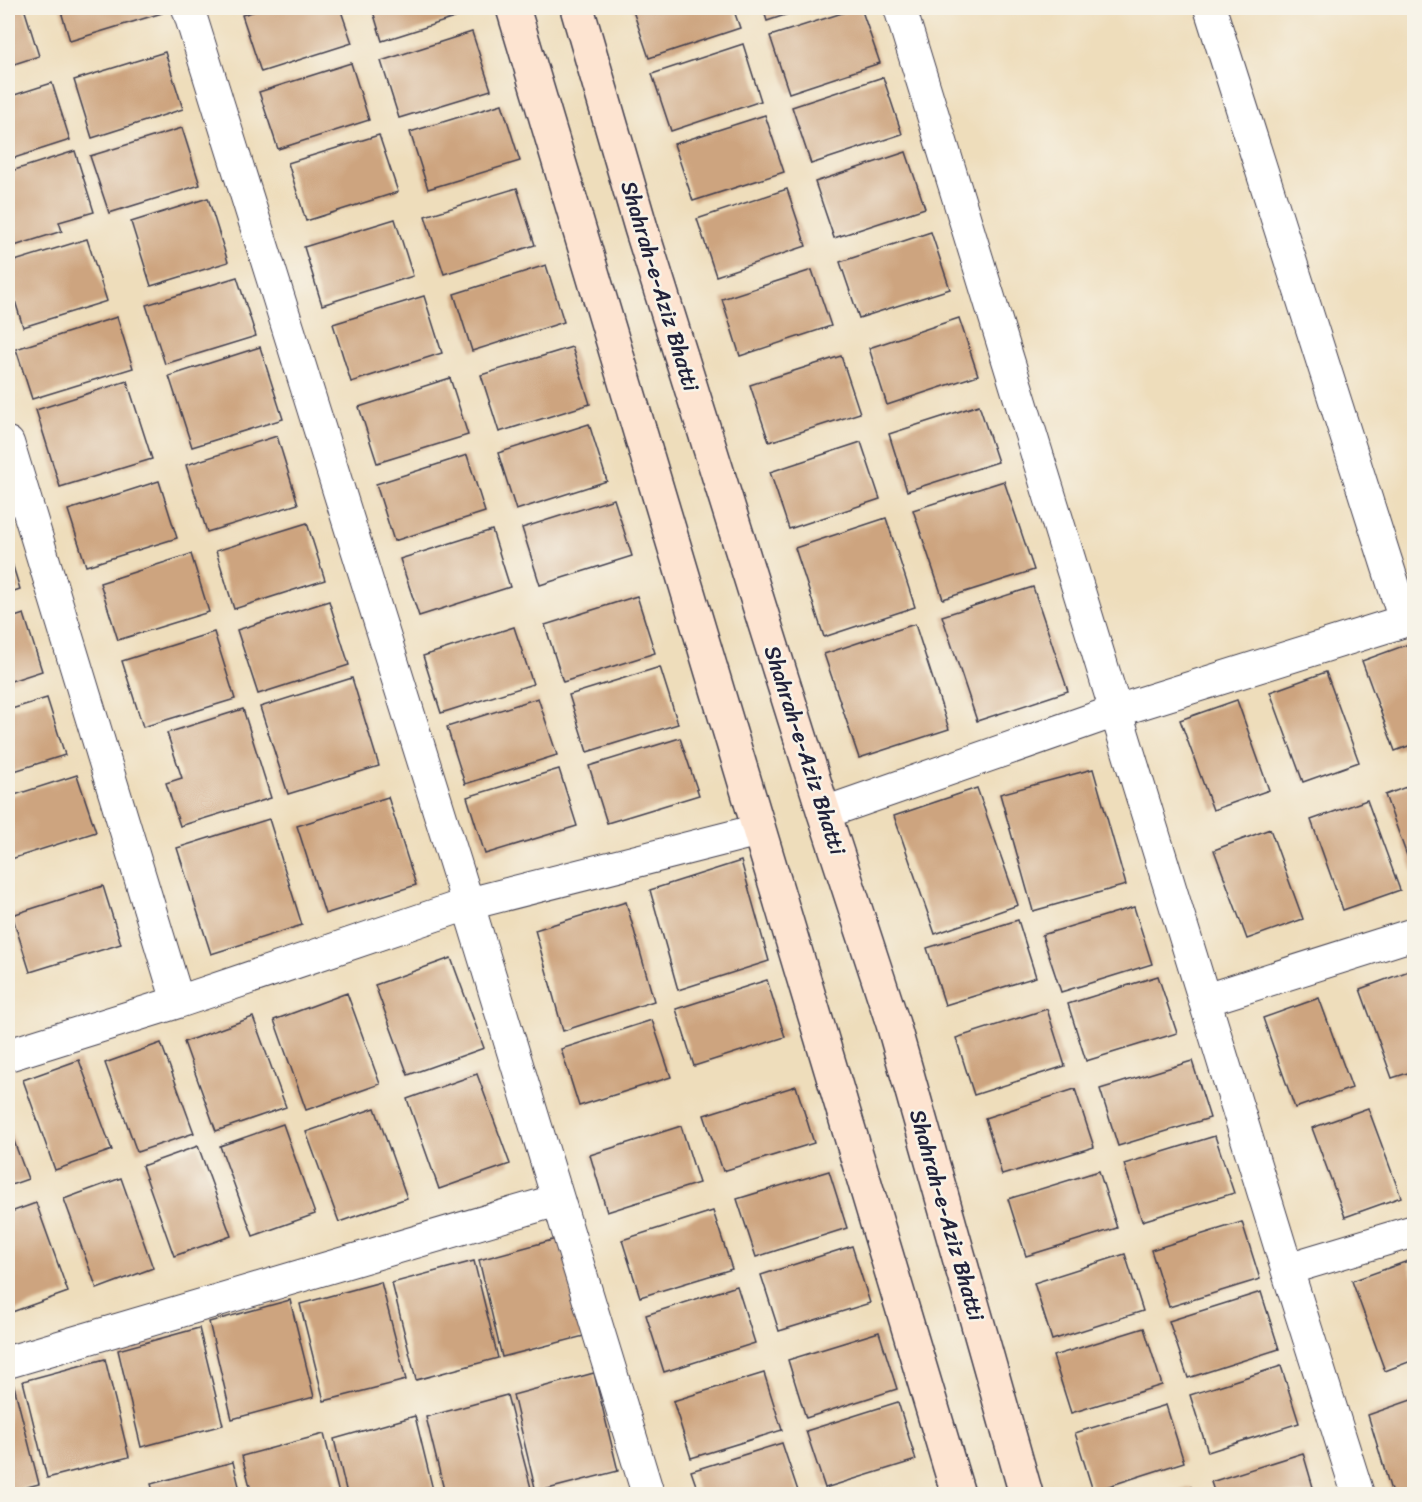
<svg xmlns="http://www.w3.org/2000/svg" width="1422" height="1502" viewBox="0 0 1422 1502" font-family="Sriracha,sans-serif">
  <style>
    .building { fill: #cda47f }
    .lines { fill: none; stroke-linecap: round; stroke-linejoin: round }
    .street-casing { stroke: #413e4e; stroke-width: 34 }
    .secondary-casing { stroke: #413e4e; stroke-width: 36 }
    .street { stroke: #fff; stroke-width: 32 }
    .secondary { stroke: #fde4d1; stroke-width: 33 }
    .labels { text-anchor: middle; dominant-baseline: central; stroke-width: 5; stroke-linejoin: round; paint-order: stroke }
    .street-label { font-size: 22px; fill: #22223b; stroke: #f7f3e8 }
  </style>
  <rect width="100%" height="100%" fill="#f7f3e8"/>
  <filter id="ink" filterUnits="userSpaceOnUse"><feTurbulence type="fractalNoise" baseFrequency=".0167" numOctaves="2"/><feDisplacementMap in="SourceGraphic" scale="12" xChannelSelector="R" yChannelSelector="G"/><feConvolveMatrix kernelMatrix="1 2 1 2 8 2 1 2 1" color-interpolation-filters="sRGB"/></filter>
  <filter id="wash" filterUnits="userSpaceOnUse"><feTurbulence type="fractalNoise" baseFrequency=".008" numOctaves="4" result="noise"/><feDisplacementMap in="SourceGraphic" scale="24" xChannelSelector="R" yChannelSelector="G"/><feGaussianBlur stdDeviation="1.35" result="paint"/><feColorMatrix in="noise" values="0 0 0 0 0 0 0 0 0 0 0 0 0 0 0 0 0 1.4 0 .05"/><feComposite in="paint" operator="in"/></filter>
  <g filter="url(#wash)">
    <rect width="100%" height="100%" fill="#edb"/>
    <g id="blocks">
      <path class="building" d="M8 8H24L39 56 8 66Z
        M60 8H160L162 13 70 41Z
        M266 8H340L352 43 261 72 242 15Z
        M372 8H472L473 12 382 41Z
        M632 8H733L740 28 649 58Z
        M763 8H806L767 21Z
        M858 8H861L880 63 789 93 770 36Z
        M472 32 491 90 399 118 381 61Z
        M743 44 761 101 671 131 652 74Z
        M165 52 183 109 92 138 74 80Z
        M351 63 369 120 278 149 259 92Z
        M883 77 902 134 811 164 792 107Z
        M52 83 70 140 8 160V97Z
        M502 104 520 161 428 189 410 132Z
        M765 115 784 172 693 201 674 144Z
        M182 128 200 185 109 213 90 156Z
        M379 135 398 192 306 221 288 163Z
        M75 151 94 212 59 222 62 231 8 248V172Z
        M906 152 925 208 834 238 815 182Z
        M517 188 535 245 444 274 425 216Z
        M787 189 806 246 716 276 697 219Z
        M208 198 228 262 151 286 131 222Z
        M395 219 413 276 322 305 304 247Z
        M931 232 950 289 859 318 840 262Z
        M87 239 107 301 23 327 8 278V263Z
        M546 265 564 322 472 351 454 294Z
        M812 270 831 326 740 356 722 299Z
        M237 277 256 336 165 364 146 305Z
        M424 296 442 353 351 382 333 324Z
        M117 317 133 368 32 399 16 349Z
        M959 318 978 375 887 405 869 348Z
        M260 347 283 419 192 447 169 376Z
        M572 347 590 404 499 432 481 375Z
        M841 356 860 413 769 442 750 385Z
        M450 378 468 435 377 463 359 407Z
        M127 381 152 459 60 487 36 410Z
        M979 405 998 462 907 491 889 434Z
        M589 424 607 481 516 510 498 453Z
        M277 436 298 504 207 532 186 465Z
        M861 442 880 499 789 529 770 472Z
        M467 455 485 512 394 541 376 484Z
        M159 481 177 538 86 566 68 510Z
        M1004 481 1034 570 943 599 913 510Z
        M614 499 632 556 540 585 522 528Z
        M886 518 915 607 824 637 795 548Z
        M307 523 325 580 234 609 216 551Z
        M492 530 510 587 419 616 400 559Z
        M8 550 20 589 8 593Z
        M191 554 209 612 118 640 100 583Z
        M1033 587 1068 691 977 721 942 616Z
        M637 596 655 653 563 682 545 625Z
        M329 601 349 665 258 694 237 630Z
        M24 614 42 671 8 682V619Z
        M915 624 949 729 859 758 824 654Z
        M514 627 533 684 441 713 423 656Z
        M214 632 235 699 143 727 122 661Z
        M1414 642V744L1395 751 1362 661Z
        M660 667 678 724 587 752 569 695Z
        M1326 672 1359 762 1303 782 1270 692Z
        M352 678 379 766 288 794 260 707Z
        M47 698 65 755 8 773V710Z
        M538 698 557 755 465 784 447 727Z
        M1237 700 1269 790 1213 810 1180 720Z
        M243 709 271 798 180 826 166 783 182 778 167 733Z
        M680 738 699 795 607 823 589 766Z
        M559 769 577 826 485 854 467 797Z
        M1093 769 1126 885 1033 911 1000 794Z
        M77 775 96 832 8 860V797Z
        M1414 784V875L1385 795Z
        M977 788 1018 905 935 934 894 816Z
        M388 797 416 885 325 914 297 826Z
        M1367 800 1400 890 1343 910 1311 820Z
        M269 819 302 925 211 954 177 848Z
        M1270 829 1303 919 1247 939 1214 850Z
        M741 861 769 961 678 990 650 890Z
        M103 886 121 944 30 972 12 915Z
        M626 902 654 1001 563 1031 535 930Z
        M1134 907 1152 964 1061 992 1042 935Z
        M1018 920 1036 977 945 1005 927 948Z
        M451 958 484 1048 408 1075 375 985Z
        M1414 969V1071L1392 1078 1360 989Z
        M1158 976 1177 1033 1086 1061 1068 1004Z
        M767 980 785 1037 694 1066 676 1009Z
        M347 993 380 1084 306 1110 274 1020Z
        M1319 998 1352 1088 1295 1108 1263 1018Z
        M1047 1009 1065 1066 974 1095 956 1038Z
        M253 1017 286 1107 216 1131 184 1042Z
        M652 1020 671 1077 579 1106 561 1049Z
        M161 1043 194 1133 137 1152 105 1063Z
        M79 1060 112 1150 55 1170 23 1080Z
        M1192 1061 1210 1118 1118 1146 1100 1089Z
        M477 1074 510 1164 439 1189 407 1099Z
        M796 1086 814 1143 723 1171 704 1115Z
        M1075 1089 1094 1147 1002 1175 985 1118Z
        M375 1108 407 1198 339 1222 306 1132Z
        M1368 1108 1401 1197 1345 1217 1312 1128Z
        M283 1124 315 1214 253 1236 220 1146Z
        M8 1125 28 1179 8 1186Z
        M681 1126 699 1183 607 1212 590 1155Z
        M1215 1136 1234 1193 1142 1221 1124 1164Z
        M198 1146 231 1236 174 1256 142 1166Z
        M829 1171 847 1228 756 1257 737 1199Z
        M1099 1171 1117 1228 1026 1256 1008 1199Z
        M121 1178 153 1268 97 1289 64 1199Z
        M36 1203 68 1292 12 1312 8 1300V1213Z
        M713 1211 732 1269 640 1297 622 1240Z
        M1242 1222 1260 1279 1169 1307 1151 1250Z
        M560 1238 584 1336 502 1357 479 1260Z
        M852 1246 870 1303 779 1331 761 1275Z
        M1125 1254 1143 1311 1052 1340 1034 1283Z
        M474 1261 498 1358 416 1380 392 1283Z
        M1408 1261 1414 1278V1360L1385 1371 1352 1281Z
        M381 1282 406 1380 324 1401 300 1304Z
        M737 1286 755 1343 664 1372 646 1315Z
        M1261 1292 1279 1349 1188 1378 1169 1321Z
        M290 1300 314 1397 232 1419 209 1322Z
        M199 1328 223 1425 141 1447 118 1350Z
        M1144 1328 1162 1385 1071 1413 1053 1356Z
        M879 1332 897 1389 806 1418 788 1360Z
        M105 1359 129 1457 47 1478 23 1381Z
        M1281 1366 1299 1423 1208 1452 1190 1395Z
        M594 1373 618 1471 536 1492 513 1395Z
        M764 1373 782 1430 691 1458 673 1401Z
        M14 1386 39 1484 8 1492V1388Z
        M507 1395 532 1492 524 1494H445L426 1417Z
        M1414 1399V1494H1392L1368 1415Z
        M898 1402 916 1460 825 1488 806 1431Z
        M1166 1405 1184 1462 1093 1491 1075 1433Z
        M415 1416 434 1494H347L334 1439Z
        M324 1434 339 1494H252L242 1456Z
        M782 1443 799 1494H699L691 1471Z
        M1303 1453 1315 1494H1215L1211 1482Z
        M233 1462 241 1494H154L151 1484Z
        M1191 1487 1194 1494H1170Z"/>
    </g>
  </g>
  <g filter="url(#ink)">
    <use href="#blocks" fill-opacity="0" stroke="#413e4e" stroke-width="1.5"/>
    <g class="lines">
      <g class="street-casing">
        <path id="street" d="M188 8 468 904 648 1494
          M900 8 1287 1269 1358 1494
          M1210 8 1405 621
          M8 443 178 1002
          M824 813 1116 711 1414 618
          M1205 1000 1414 934
          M8 1055 178 1002 468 904 759 830
          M1287 1269 1414 1231
          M8 1362 558 1200"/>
      </g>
      <g class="secondary-casing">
        <path id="secondary" d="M513 8 958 1494
          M577 8 641 228 824 813 893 1024 1026 1494"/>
      </g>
      <use href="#street" class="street"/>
      <use href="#secondary" class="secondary"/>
    </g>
  </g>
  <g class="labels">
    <g class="street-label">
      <text transform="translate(660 286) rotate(73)">Shahrah-e-Aziz Bhatti</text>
      <text transform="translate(805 750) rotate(72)">Shahrah-e-Aziz Bhatti</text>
      <text transform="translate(947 1215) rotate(74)">Shahrah-e-Aziz Bhatti</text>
    </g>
  </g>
  <rect width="1422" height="1502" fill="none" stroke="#f7f3e8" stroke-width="30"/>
</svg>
